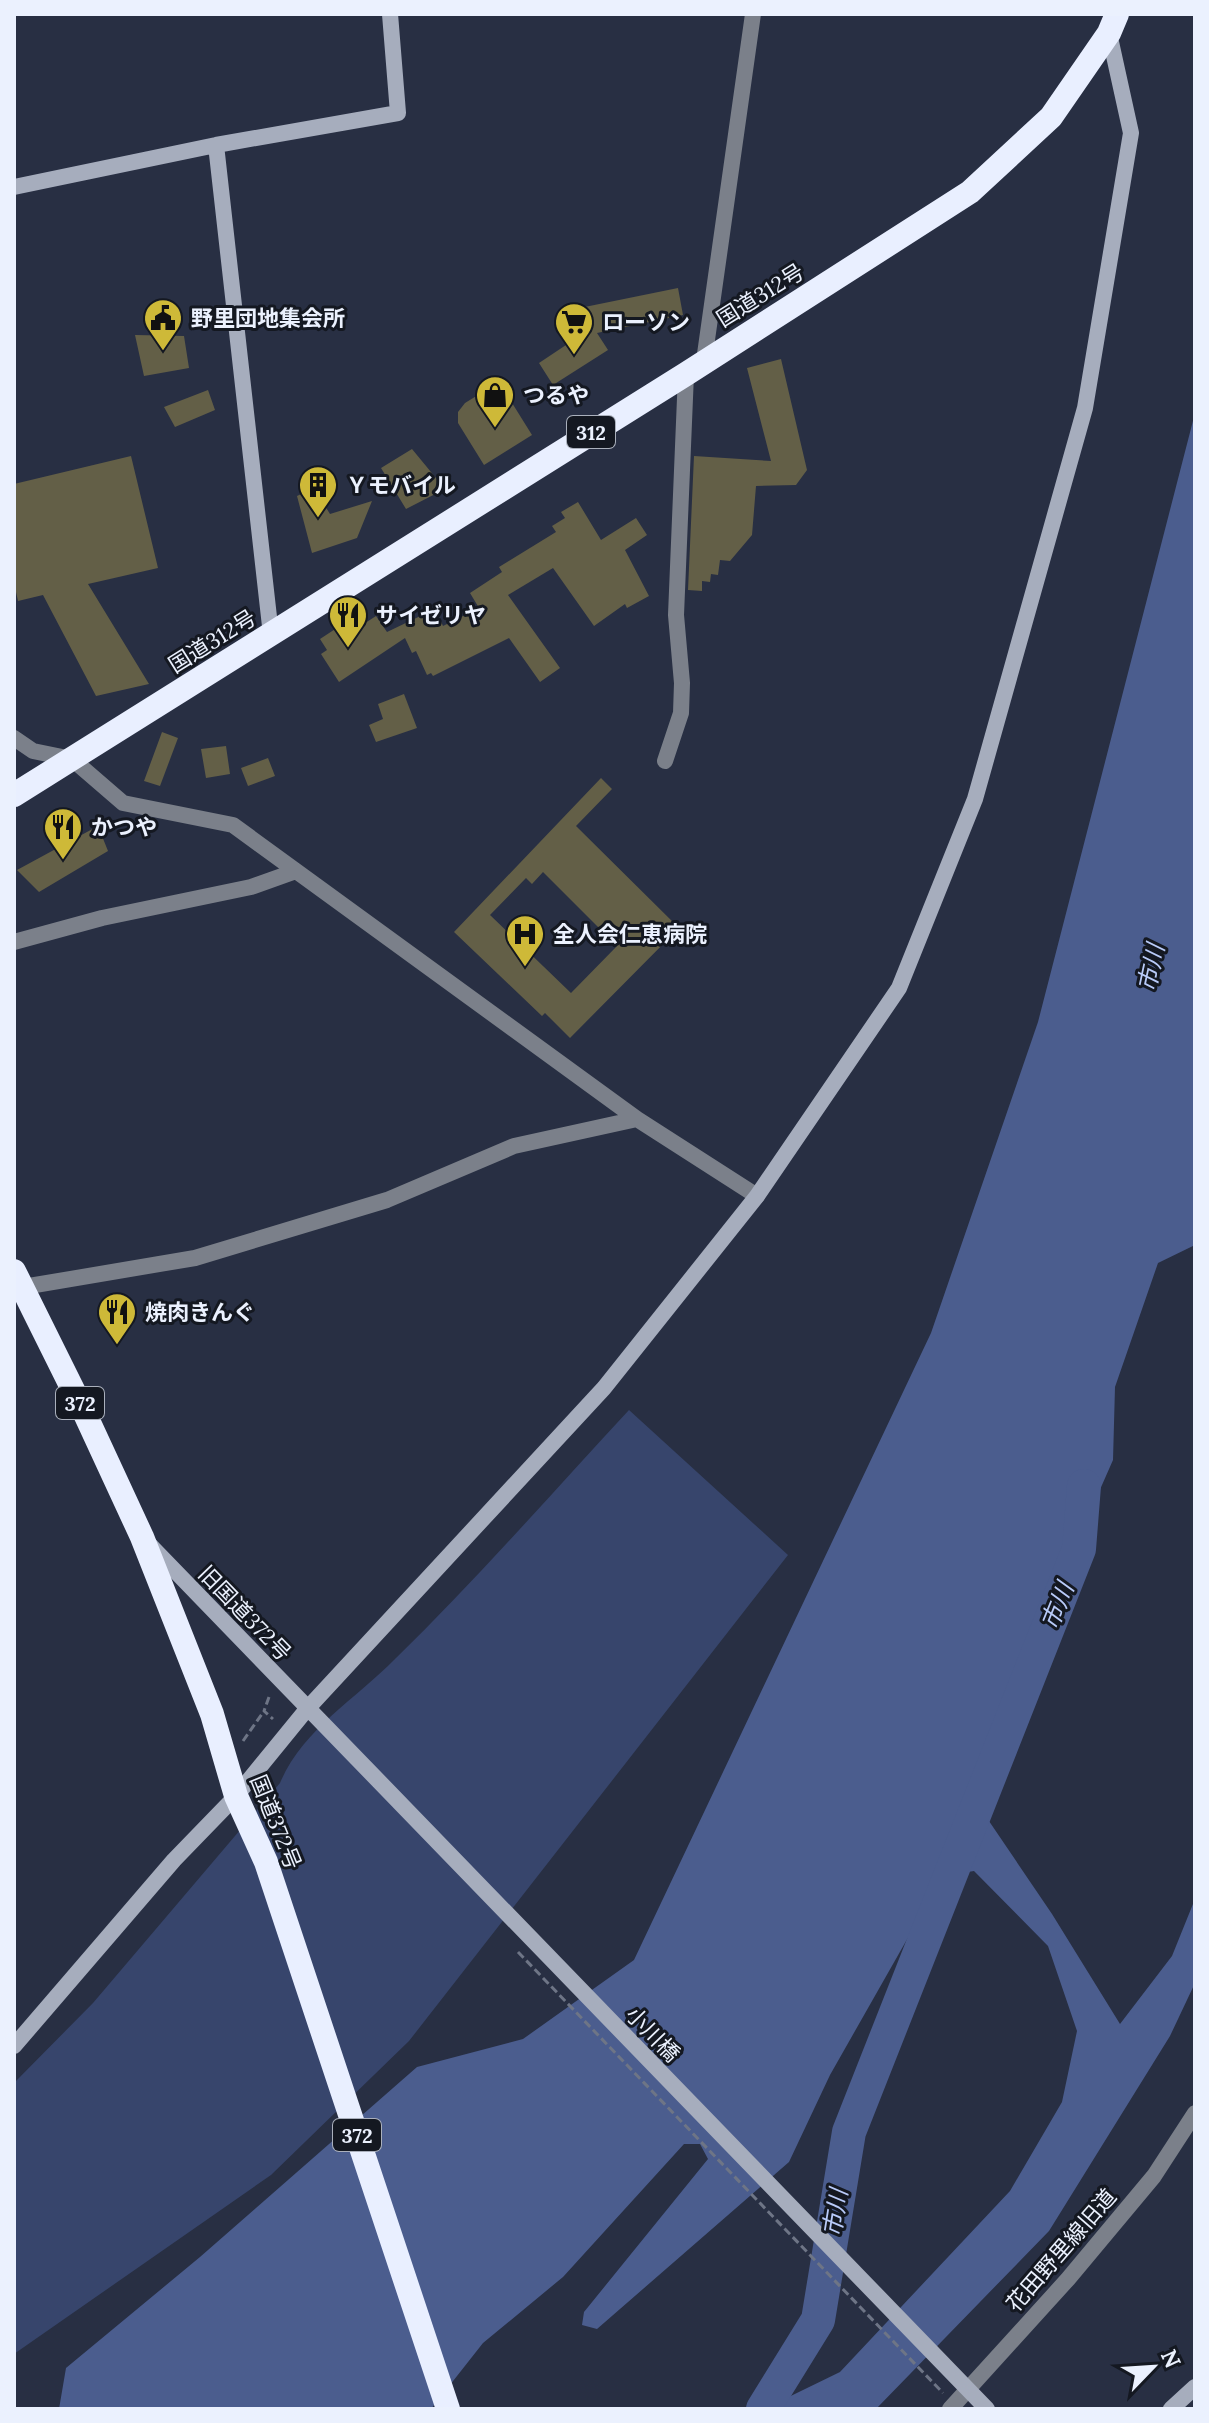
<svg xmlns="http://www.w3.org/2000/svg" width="1209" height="2423" viewBox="0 0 1209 2423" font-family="Lora,'Noto Sans JP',serif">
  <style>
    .green { fill: #37456c }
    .water { fill: #4b5d8e }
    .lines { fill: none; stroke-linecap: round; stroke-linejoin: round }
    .river { stroke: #4b5d8e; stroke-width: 34 }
    .building { fill: #635f47; fill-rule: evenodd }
    .path { stroke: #6e7586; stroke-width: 3; stroke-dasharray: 8 4; stroke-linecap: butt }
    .street { stroke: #7b808a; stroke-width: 16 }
    .secondary { stroke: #a6adbd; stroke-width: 16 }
    .highway { stroke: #e9efff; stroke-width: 24 }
    .labels { text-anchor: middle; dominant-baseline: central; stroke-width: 6; stroke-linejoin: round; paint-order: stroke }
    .shield { fill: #141821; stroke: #aab0bc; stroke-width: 2 }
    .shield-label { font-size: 20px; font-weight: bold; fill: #ebf1fe }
    .street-label { font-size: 22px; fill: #ebf1fe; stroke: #141821 }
    .poi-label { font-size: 22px; font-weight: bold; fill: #ebf1fe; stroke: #141821; text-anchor: start }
    .water-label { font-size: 24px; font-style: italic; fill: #b9cbf9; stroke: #141821 }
  </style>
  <rect width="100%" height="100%" fill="#282f43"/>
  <path class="green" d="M629 1410 788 1555 409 2041 271 2175 14 2354V2083L93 2003 280 1783C302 1730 356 1699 395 1659 476 1580 552 1493 629 1410Z"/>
  <path class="water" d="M1195 413V1245L1158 1263 1115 1387 1113 1460 1003 1710 974 1799 1052 1914 1120 2024 1172 1956 1195 1899V1983L1170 2036 1049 2231 876 2409H764L840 2372 1010 2191 1062 2102 1077 2031 1048 1946 974 1871 943 1876 830 2075 789 2162 597 2329 582 2325 584 2312 708 2159 700 2144H684L563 2277 483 2343 431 2409H59L66 2368 200 2257 417 2067 523 2039 634 1960 931 1333 1038 1022Z"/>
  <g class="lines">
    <path class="river" d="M763 2409 818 2320 849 2132 1079 1549 1084 1486"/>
  </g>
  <path class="building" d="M678 288 683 315 597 333 608 350 553 385 539 363 566 345 560 312Z
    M135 335 184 336 189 368 144 376Z
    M781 359 807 470 796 485 756 486 752 535 730 561 720 560 718 575 711 574 710 582 702 581V591L688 590 694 456 771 461 747 368Z
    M499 382 532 435 484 465 458 423V412L465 403Z
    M208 390 215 410 175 427 164 407Z
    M412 449 445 489 406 509 381 468Z
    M131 456 158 568 88 584 149 684 96 696 43 595 18 601 14 583V484Z
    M314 488 330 514 372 501 357 538 312 553 297 496Z
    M578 502 601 540 636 518 647 535 625 550 649 596 627 608 625 604 594 626 553 568 508 595 560 668 540 682 509 638 433 676 431 673 427 675 416 651 412 653 405 638 339 682 321 654 327 650 320 639 352 618 359 627 376 616 387 632 435 609 443 626 479 608 470 593 502 572 499 567 556 532 552 526 565 518 561 512Z
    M404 694 417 728 376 742 369 725 383 719 378 704Z
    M162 732 178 738 160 786 144 781Z
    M226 746 230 774 206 778 201 749Z
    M268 758 275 776 248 786 241 768Z
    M601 778 612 789 576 826 679 928 570 1038 545 1013 542 1016 454 932ZM543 872 617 946 571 993 490 915 526 878 532 884Z
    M98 826 108 851 39 892 17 870Z"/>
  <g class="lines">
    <path class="path" d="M269 1697 264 1711 273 1719
      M243 1741 264 1711
      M518 1952 943 2393"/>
    <path class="street" d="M704 361 753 14
      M14 738 33 751 72 759 123 803 233 825 637 1119 757 1196
      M665 761 681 713 682 683 676 615 686 374
      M14 942 102 918 251 887 296 871
      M23 1287 195 1258 387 1200 514 1146 637 1119
      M950 2409 1068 2279 1154 2176 1195 2113"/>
    <path class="secondary" d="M216 145 271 635
      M14 187 216 145 398 113 390 14
      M149 1544 987 2409
      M14 2046 174 1860 236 1796 307 1709 604 1388 757 1196 899 988 975 799 1085 408 1131 133 1109 33
      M1171 2409 1195 2387"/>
    <path class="highway" d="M14 795 686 374 970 192 1051 117 1109 33 1117 14
      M14 1271 86 1416 142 1537 212 1714 236 1796 266 1862 448 2409"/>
  </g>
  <defs>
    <g id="civic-pin" transform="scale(2)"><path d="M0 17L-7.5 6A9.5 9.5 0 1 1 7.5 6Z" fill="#ceb938" stroke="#141821"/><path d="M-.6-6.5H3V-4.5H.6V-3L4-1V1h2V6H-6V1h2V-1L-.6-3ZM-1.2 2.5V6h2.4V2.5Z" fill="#111"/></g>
    <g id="supermarket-pin" transform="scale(2)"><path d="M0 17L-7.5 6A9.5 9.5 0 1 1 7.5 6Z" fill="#ceb938" stroke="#141821"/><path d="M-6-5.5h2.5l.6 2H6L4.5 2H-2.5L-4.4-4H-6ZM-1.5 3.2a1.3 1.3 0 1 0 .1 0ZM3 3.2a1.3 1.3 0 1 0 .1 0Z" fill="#111"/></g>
    <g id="shop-pin" transform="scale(2)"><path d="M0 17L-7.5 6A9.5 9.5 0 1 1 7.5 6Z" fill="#ceb938" stroke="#141821"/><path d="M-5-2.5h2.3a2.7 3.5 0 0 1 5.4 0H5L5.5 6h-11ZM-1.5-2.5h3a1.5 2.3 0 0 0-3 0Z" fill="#111"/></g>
    <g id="building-pin" transform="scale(2)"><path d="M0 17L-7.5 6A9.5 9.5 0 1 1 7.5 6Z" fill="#ceb938" stroke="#141821"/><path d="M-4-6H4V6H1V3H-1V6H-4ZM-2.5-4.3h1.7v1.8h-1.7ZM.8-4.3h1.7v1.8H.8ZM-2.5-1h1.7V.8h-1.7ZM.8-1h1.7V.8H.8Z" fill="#111"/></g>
    <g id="restaurant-pin" transform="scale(2)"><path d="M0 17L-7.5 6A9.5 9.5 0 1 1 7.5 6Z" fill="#ceb938" stroke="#141821"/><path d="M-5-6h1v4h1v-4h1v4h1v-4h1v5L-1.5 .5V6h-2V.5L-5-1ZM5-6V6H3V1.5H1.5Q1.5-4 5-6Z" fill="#111"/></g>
    <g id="hospital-pin" transform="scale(2)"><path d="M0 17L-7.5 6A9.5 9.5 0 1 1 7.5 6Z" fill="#ceb938" stroke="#141821"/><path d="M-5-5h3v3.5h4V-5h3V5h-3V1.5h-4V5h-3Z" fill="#111"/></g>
  </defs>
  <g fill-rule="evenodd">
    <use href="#civic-pin" x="163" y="318"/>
    <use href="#supermarket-pin" x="574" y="322"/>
    <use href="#shop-pin" x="495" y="395"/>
    <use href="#building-pin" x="318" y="485"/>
    <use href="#restaurant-pin" x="348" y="615"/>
    <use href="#restaurant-pin" x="63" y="827"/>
    <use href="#hospital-pin" x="525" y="934"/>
    <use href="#restaurant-pin" x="117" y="1312"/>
  </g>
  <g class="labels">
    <g class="shield">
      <rect x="567" y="416" width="48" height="32" rx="6"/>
      <rect x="56" y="1387" width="48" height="32" rx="6"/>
      <rect x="333" y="2119" width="48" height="32" rx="6"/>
    </g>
    <g class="shield-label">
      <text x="591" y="432">312</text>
      <text x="80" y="1403">372</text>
      <text x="357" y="2135">372</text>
    </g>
    <g class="street-label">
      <text transform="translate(760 295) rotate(-32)">国道312号</text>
      <text transform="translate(212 641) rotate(-32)">国道312号</text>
      <text transform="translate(245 1613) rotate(46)">旧国道372号</text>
      <text transform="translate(276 1822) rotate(68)">国道372号</text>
      <text transform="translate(653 2034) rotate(46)">小川橋</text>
      <text transform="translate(1061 2250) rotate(-49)">花田野里線旧道</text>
    </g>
    <g class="poi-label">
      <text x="191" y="318">野里団地集会所</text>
      <text x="602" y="322">ローソン</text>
      <text x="523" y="395">つるや</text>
      <text x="346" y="485">Ｙモバイル</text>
      <text x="376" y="615">サイゼリヤ</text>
      <text x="91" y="827">かつや</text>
      <text x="553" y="934">全人会仁恵病院</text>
      <text x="145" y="1312">焼肉きんぐ</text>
    </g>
    <g class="water-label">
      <text transform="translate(1151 968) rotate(-78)">市川</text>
      <text transform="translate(1057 1606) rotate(-68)">市川</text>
      <text transform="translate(835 2213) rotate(-81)">市川</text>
    </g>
  </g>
  <rect width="1209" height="2423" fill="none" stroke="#ebf1fe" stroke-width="32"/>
  <g transform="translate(1153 2367) rotate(65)" stroke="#141821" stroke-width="6" paint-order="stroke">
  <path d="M0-6L14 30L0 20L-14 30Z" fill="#ebf1fe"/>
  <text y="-12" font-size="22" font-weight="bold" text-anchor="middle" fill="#ebf1fe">N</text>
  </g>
</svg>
